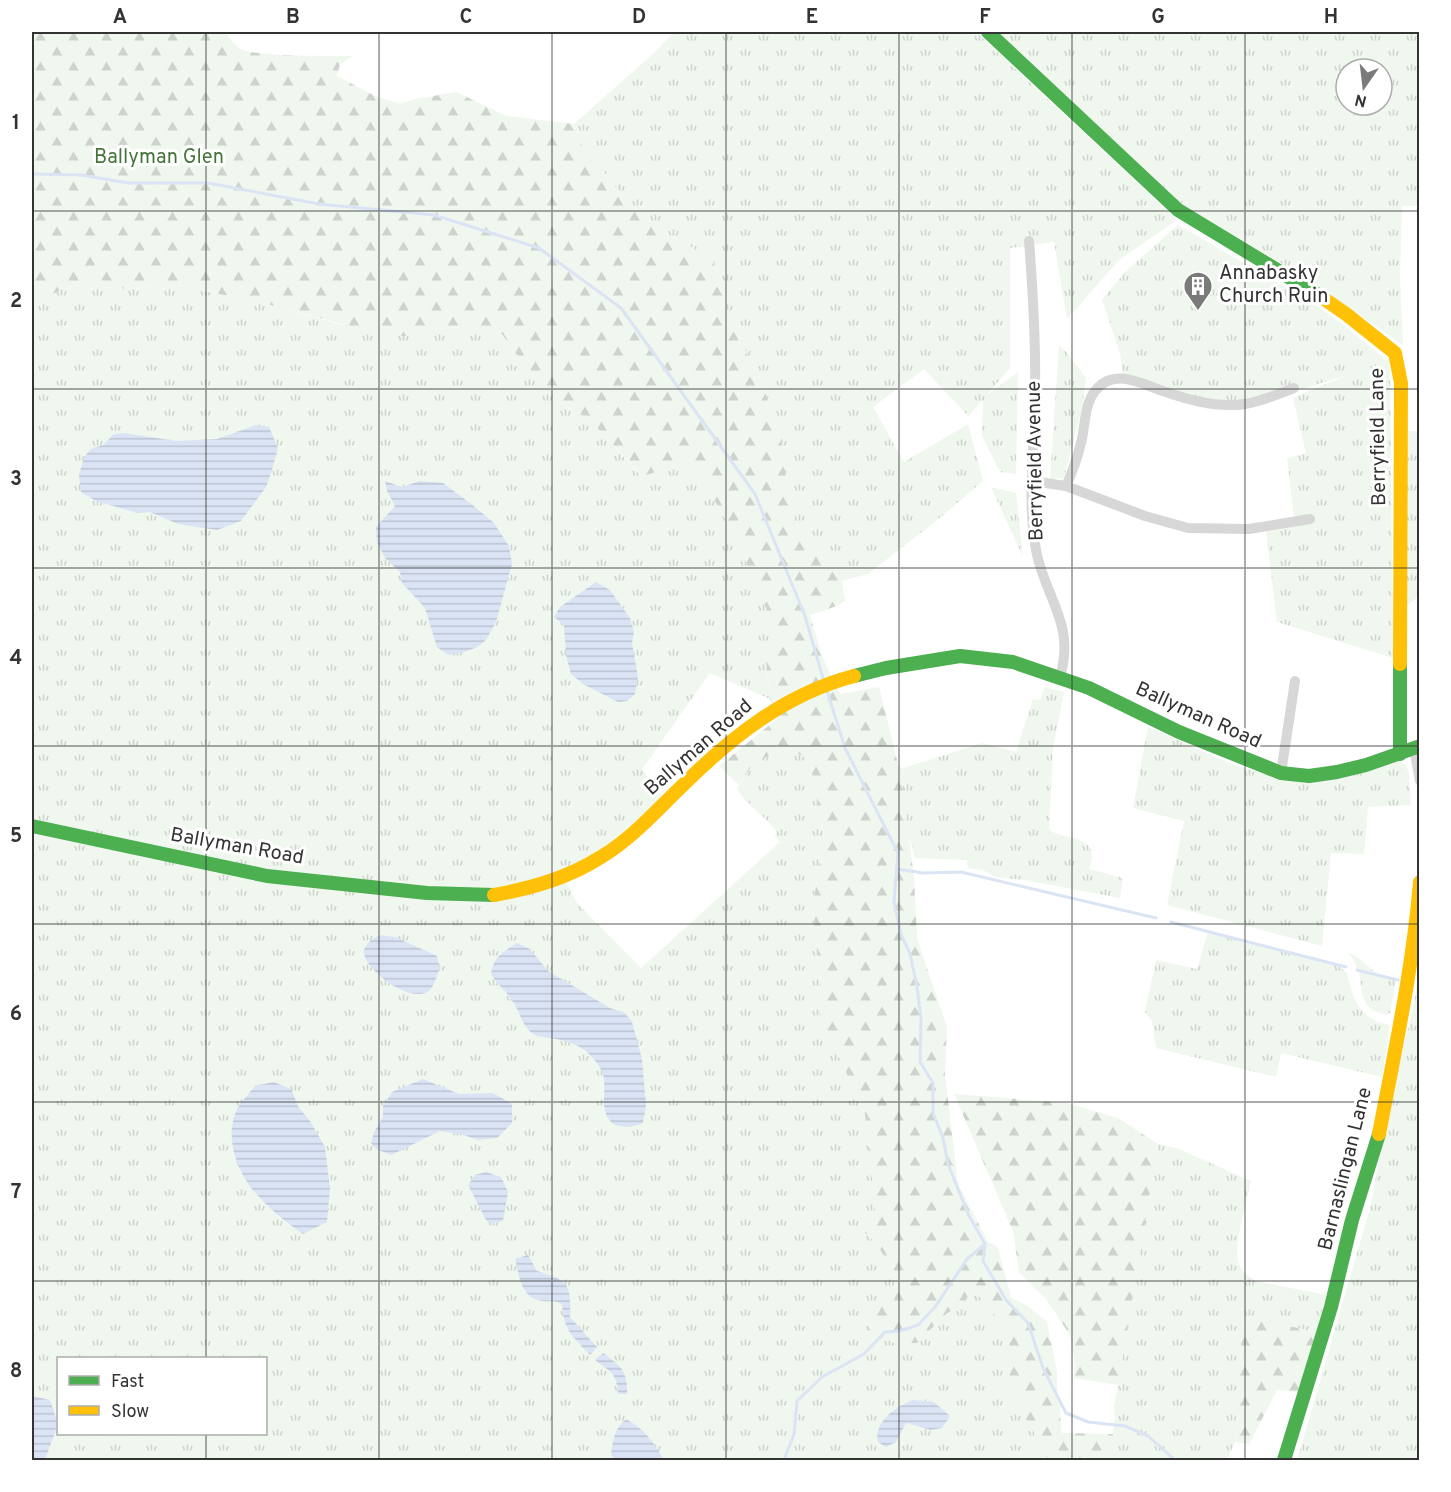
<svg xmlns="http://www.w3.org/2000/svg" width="1451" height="1492" viewBox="0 0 1451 1492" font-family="Overpass,sans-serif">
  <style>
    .grass { fill: url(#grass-tufts); fill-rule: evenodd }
    .forest { fill: url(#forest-firs) }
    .water { fill: url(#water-rules) }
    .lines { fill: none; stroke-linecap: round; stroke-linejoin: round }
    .stream { stroke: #dbe4f5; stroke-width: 3 }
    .street { stroke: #d7d7d7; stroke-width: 10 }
    .fast { stroke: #4caf50; stroke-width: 14 }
    .slow { stroke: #ffc107; stroke-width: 14 }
    .grid { fill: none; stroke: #333; stroke-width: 1.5; stroke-opacity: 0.55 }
    .labels { text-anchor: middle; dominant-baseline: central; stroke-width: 6; stroke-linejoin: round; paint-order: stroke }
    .park-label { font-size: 20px; fill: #45743a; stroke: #fff }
    .poi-label { font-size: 20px; fill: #333; stroke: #fff; text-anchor: start }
    .street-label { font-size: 20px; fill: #333; stroke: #fff }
    .neatline { fill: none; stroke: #333; stroke-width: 2 }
    .grid-label { font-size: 20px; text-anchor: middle; font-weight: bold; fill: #333 }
  </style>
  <defs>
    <pattern id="grass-tufts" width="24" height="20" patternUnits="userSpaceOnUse" patternTransform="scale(1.5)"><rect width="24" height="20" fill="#f0f7ee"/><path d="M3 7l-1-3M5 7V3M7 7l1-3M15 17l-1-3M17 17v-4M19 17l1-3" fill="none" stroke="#ced4cd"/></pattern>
    <pattern id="forest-firs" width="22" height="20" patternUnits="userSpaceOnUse" patternTransform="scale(1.5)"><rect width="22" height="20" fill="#f0f7ee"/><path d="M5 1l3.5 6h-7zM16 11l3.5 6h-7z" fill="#ced4cd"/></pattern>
    <pattern id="water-rules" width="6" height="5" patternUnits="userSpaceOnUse" patternTransform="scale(1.5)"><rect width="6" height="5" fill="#dbe4f5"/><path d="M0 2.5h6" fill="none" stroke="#bcc4d2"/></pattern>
  </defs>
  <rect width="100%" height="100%" fill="#fff"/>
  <path class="grass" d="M674 32H976L1177 220 1119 260 1067 319 1054 242 1010 248V368L986 396 1018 372 1016 474 1000 472 982 436 983 400 968 416 924 369 873 407 904 462 968 424 983 481 941 517 868 574 841 581 840 570 805 543 790 506 782 447 761 379 732 327 713 259 659 230 625 199 580 143 574 124 653 54Z
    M996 32H1419V206H1402L1400 278 1403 345 1306 278 1179 202ZM1346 69H1382V105H1346Z
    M1178 225 1306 299 1340 322 1386 360 1390 358 1393 658 1277 622 1266 531 1294 518 1287 458 1306 453 1293 398 1347 375C1302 389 1255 407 1207 400 1182 396 1148 381 1123 374L1120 353 1102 300 1125 272Z
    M32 247 34 252 71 285 130 289 172 284 271 305 339 324 411 336 437 329 471 326 502 334 524 365 558 397 565 407 589 419 641 476 693 462 734 535 780 640 766 664 770 699 710 673 642 769 664 798 565 879 577 903 641 968 780 842 775 836 777 832C764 815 748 806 737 789L751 767 780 748 792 751 809 759 824 833 813 906 821 996 814 1001 865 1114 876 1216 874 1232 861 1229 874 1241 895 1272 894 1304 870 1332 968 1274 1043 1368 1061 1404 1054 1460H32ZM58 1358H266V1434H58Z
    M1059 345 1067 353 1086 378 1082 408 1064 478 1050 479Z
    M1408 431H1419V596L1404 608Z
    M991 487 1016 493 1023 557Z
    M1045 687 1064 692 1053 748 1049 829C1057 837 1073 835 1085 843 1095 850 1092 858 1089 869L1123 878 1120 898 1024 880 995 877 983 870 968 868 967 860 915 858 896 787 885 769 900 765 901 769 982 743 1016 752 1033 699 1040 700Z
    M1148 727 1229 763 1279 779 1399 761 1405 764 1409 773 1411 805 1368 807 1364 854 1331 853 1322 946 1167 905 1184 821 1133 808Z
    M1208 932 1321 961 1340 967 1347 973C1353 1000 1360 1020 1390 1025L1382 1077 1281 1053 1276 1077 1156 1048 1152 1021 1145 1012 1156 960 1197 969Z
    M1348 953 1356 956 1376 973 1396 981 1390 1013 1387 1015C1354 1008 1366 988 1356 965 1355 961 1351 957 1348 953Z
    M1419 969V1460H1297L1369 1212 1396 1077 1414 1004Z
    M1158 1144 1179 1149 1251 1181C1247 1200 1234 1243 1238 1261 1240 1271 1248 1276 1256 1281L1326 1295 1316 1332 1243 1317 1235 1442 1227 1460H1108L1115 1418 1114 1407Z"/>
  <path class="forest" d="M32 32H226C228 37 235 45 241 49 253 57 333 56 353 56L340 64 337 76 375 96 400 104 415 99 456 92 507 116 574 124 580 143 625 199 659 230 713 259 732 327 761 379 782 447 790 506 805 543 840 570 845 601 837 606 810 615C818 643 825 669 840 694L879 687 902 780 914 877 917 938 947 1027 945 1074 958 1184 988 1242 998 1247 1011 1298 1028 1306 1047 1322 1057 1372V1388L1062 1433 1113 1434 1108 1460H1041L1040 1442 1024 1416 1023 1407 1009 1387 1010 1369 1006 1358 1008 1331 972 1288 965 1302 946 1314 917 1343H894L869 1332 872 1305 894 1304 895 1272 874 1241 860 1228 873 1232 876 1216 865 1114 814 1001 821 995 813 906 824 833 809 759 792 751 780 748 751 767 739 785 719 766 777 719 770 699 766 662 780 640 734 535 693 462 642 476 589 419 565 407 558 397 524 365 502 334 471 326 437 329 411 336H387L271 305 172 284 130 289 71 285 32 304V259L34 252 32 247Z
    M954 1094 1067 1103 1118 1118 1158 1144 1118 1385 1074 1378 1075 1365 1070 1335 1046 1299 1019 1272 1013 1231Z
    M1243 1316 1316 1332 1298 1392 1277 1390 1249 1444 1235 1442Z"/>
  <path class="water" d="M256 425 269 427 278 448 271 473 266 487 241 521 217 530 178 524 150 512 137 513 96 501 81 492 79 475 84 457 91 449 103 445 114 434 124 433 176 441 217 439Z
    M385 481 402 487 420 481 443 483 470 503 494 523 509 546 512 564 496 622 486 640 477 647 462 653 448 655 437 647 425 608 402 583 400 572 385 558 377 542 376 527 395 506 387 491Z
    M596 582 610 590 630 618 634 632 632 643 638 677 635 694 627 701 618 702 583 684 571 674 566 655 564 625 554 617 560 607Z
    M380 935 395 937 437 956 440 968C437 974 435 983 431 989 414 1008 362 969 364 951 365 943 373 939 380 935Z
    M517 943 530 949 548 971 610 1008 625 1013 632 1022 642 1059 646 1105 643 1123C624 1131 605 1128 604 1103 604 1087 607 1076 597 1063 585 1046 570 1041 550 1038 546 1037 541 1037 537 1036 521 1029 521 1011 511 999 505 990 497 984 491 974 493 957 503 952 517 943Z
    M423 1079 459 1094 493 1093 512 1104V1123L497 1138 478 1140 464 1135 440 1131 391 1155 376 1149 371 1143 374 1132 383 1117V1106L392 1092Z
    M274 1082 291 1089 299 1108 310 1121 325 1147 330 1189 327 1222 303 1234C284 1221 263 1204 249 1185 231 1159 222 1120 247 1096 249 1093 253 1088 256 1086 261 1084 269 1083 274 1082Z
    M486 1172 501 1177 508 1192 503 1221 492 1224 486 1220 468 1185 475 1175Z
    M528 1255 537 1271C569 1281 571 1283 570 1317L597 1347 590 1355C573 1337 563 1330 562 1304 553 1299 546 1303 538 1300 520 1295 519 1274 515 1259Z
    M603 1353C621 1366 628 1371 627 1394H618C617 1372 610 1372 595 1360Z
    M32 1396 50 1400 58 1424 45 1460H32Z
    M913 1400 934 1402 950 1416 942 1428 931 1430 906 1423 896 1442 886 1447 878 1442C873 1422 897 1406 913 1400Z
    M626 1419C644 1429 654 1442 664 1460H616L611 1455C613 1440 614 1429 626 1419Z"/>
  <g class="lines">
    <path class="stream" d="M32 174 81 175 128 183H208L319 204 434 215 539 248 621 308 755 494 805 616 824 682
      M827 691 845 748 898 853 894 902 901 934 910 954 917 987 921 1019 920 1062 933 1083V1113L943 1138 948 1164 968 1214 985 1244 983 1261 1006 1300 1028 1323 1043 1368 1066 1413 1088 1422 1125 1426 1148 1436 1175 1460
      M897 869 923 873 961 872 1156 918
      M1171 922 1346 967
      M1357 970 1398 980
      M784 1460 794 1434 797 1401 822 1377 864 1354 885 1332 900 1331 918 1325 935 1307 967 1259 984 1245"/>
    <path class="street" d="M1029 241C1033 292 1036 344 1035 396 1035 448 1026 503 1037 555 1048 602 1075 625 1060 677
      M1032 481 1066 486 1145 516 1188 528 1249 529 1310 519
      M1066 486C1073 471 1078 456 1082 439 1085 424 1085 403 1095 391 1114 366 1143 385 1166 392 1186 399 1207 405 1228 405 1251 406 1273 396 1294 388
      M1414 748 1420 781
      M1281 773 1295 681"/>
    <path class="fast" d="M988 32 1178 210 1320 296
      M854 676 886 668 960 656 1013 662 1089 688 1179 732 1281 773 1309 776 1337 772 1366 765 1420 746
      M1400 754V664
      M32 826 267 876 427 893 494 895
      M1284 1460 1331 1307 1352 1220 1379 1134"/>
    <path class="slow" d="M1320 296 1346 314 1395 353 1401 383 1400 664
      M494 895C532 888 568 878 601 857 631 839 655 812 680 788 730 738 785 694 854 676
      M1379 1134C1395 1050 1413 967 1420 882"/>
  </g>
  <path class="grid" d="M206 32V1358M379 32V1460M552 32V1460M726 32V1460M899 32V1460M1072 32V1460M1245 32V1460M32 211H1420M32 389H1420M32 568H1420M32 746H1420M32 924H1420M32 1102H1420M32 1281H1420M206 1434V1460"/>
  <defs>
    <g id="building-pin" transform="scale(1.5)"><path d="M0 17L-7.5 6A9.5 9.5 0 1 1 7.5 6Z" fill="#7a7a7a" stroke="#fff"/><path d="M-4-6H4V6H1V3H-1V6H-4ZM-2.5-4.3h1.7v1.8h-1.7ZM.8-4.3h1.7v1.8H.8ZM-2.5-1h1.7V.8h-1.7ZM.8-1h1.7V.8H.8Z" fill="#fff"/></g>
  </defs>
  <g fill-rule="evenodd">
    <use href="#building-pin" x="1198" y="286"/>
  </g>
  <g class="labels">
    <g class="park-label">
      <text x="159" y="158">Ballyman Glen</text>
    </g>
    <g class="poi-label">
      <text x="1219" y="274">Annabasky<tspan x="1219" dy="23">Church Ruin</tspan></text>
    </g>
    <g class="street-label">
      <text transform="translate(1379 437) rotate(-91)">Berryfield Lane</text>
      <text transform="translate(1036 461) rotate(-91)">Berryfield Avenue</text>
      <text transform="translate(1198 716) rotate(24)">Ballyman Road</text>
      <text transform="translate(699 748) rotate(-41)">Ballyman Road</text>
      <text transform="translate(237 847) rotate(10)">Ballyman Road</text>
      <text transform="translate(1346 1169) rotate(-76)">Barnaslingan Lane</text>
    </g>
  </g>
  <rect width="1451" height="1492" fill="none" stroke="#ffffff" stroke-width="66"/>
  <rect x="57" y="1357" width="210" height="78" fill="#ffffff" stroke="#adadad" stroke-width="1.5"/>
  <rect x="69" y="1376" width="30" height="9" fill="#4caf50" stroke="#adadad" stroke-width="1.5"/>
  <text x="111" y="1387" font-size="18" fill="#333333">Fast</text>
  <rect x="69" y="1406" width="30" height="9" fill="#ffc107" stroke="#adadad" stroke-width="1.5"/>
  <text x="111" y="1417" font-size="18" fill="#333333">Slow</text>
  <g transform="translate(1364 87) rotate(194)"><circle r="28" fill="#ffffff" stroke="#adadad" stroke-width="1.5"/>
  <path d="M0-4.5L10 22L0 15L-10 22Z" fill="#7a7a7a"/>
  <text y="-9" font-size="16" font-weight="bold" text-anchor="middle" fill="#333333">N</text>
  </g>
  <rect x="33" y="33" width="1385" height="1426" class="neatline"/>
  <g class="grid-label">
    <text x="120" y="23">A</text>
    <text x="293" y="23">B</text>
    <text x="466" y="23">C</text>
    <text x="639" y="23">D</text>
    <text x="812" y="23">E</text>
    <text x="985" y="23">F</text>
    <text x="1158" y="23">G</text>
    <text x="1331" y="23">H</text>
    <text x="16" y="129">1</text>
    <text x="16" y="307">2</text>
    <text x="16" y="485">3</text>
    <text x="16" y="664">4</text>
    <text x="16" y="842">5</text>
    <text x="16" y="1020">6</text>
    <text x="16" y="1198">7</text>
    <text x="16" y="1377">8</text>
  </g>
</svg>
